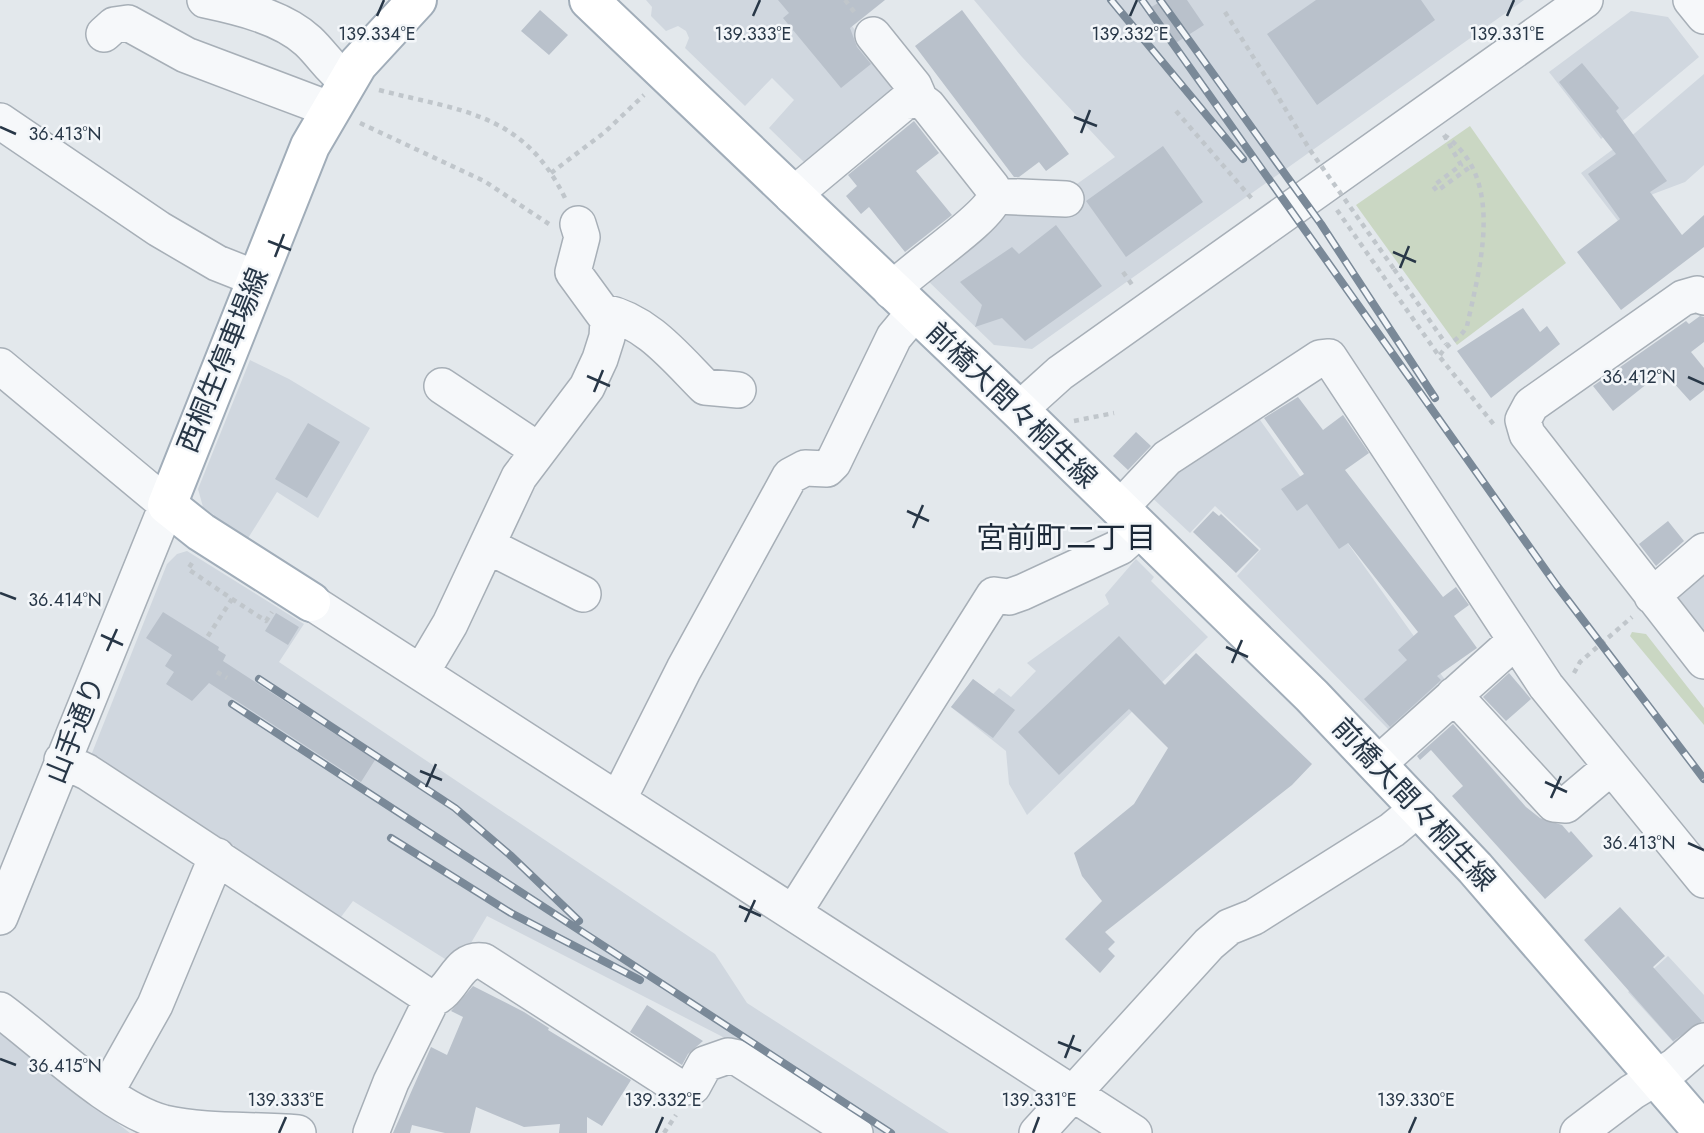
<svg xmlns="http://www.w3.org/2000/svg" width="1704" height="1133" viewBox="0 0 1704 1133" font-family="Jost,'Noto Sans JP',sans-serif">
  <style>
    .built { fill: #d0d7df }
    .green { fill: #cad7c3 }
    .building { fill: #b9c1cb }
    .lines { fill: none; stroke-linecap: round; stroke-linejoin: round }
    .minor-casing { stroke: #a7afb7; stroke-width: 38 }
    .major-casing { stroke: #a1adb9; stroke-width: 42 }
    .path { stroke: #c0c6cb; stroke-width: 4.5; stroke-dasharray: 5 5; stroke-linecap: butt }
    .minor { stroke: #f6f8fa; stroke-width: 35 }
    .major { stroke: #fff; stroke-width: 38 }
    .rail-casing { stroke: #7a8998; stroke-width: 8 }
    .rail { stroke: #f3f6f9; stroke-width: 5; stroke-dasharray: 16; stroke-linecap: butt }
    .path-bridge { stroke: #c0c6cb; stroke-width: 4.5; stroke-dasharray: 5 5; stroke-linecap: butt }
    .ticks { fill: none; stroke: #283747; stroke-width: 2.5 }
    .labels { text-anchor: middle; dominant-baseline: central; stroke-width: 5; stroke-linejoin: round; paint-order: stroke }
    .street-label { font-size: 28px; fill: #283747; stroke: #f3f6f9 }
    .neighbourhood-label { font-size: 30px; fill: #1b2837; stroke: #f3f6f9 }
    .ticks-label { font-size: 18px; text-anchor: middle; fill: #283747; stroke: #f3f6f9; stroke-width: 5; stroke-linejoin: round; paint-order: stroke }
  </style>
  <rect width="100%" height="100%" fill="#e3e8ec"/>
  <path class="built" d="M646 0H832L901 90 807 165 769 128 794 100 772 78 745 106 685 48 689 38 686 31 678 26 666 31 651 16 652 7Z
    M974 0H1524L1032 349 994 345 923 276 1019 204 1067 191 1115 157 1022 57Z
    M1631 11 1668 17 1699 57 1601 139 1549 72Z
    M1704 74V165L1685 182 1653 194 1618 221 1581 173 1635 133Z
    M250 360 289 379 370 428 318 518 277 492 245 543 212 521 214 515 203 507 198 489Z
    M1255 413 1448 684 1392 733 1237 576 1261 549 1215 506 1190 533 1147 493Z
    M187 551 304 624 279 662 715 954 747 1003 949 1133H871L721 1036 487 916 465 953 453 964 353 901 338 921 90 758 167 564 177 554Z
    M1136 559 1154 577 1151 581 1208 637 1027 815 1009 784 1006 751 951 707 973 679 993 694 999 688 1011 697 1036 671 1027 663 1109 604 1105 595Z
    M1704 568V640L1675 603 1676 593Z
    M1668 956 1704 995V1022L1677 1046 1628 992Z
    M0 1034 77 1092 130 1133H0Z"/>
  <path class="green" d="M1470 126 1566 263 1457 345 1356 205Z
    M1632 632 1646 634 1704 708V725L1630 636Z"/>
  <path class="building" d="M778 0H885L850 28 857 47 871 64 841 88 783 18 789 13Z
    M1163 0H1187L1204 25 1171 46 1148 9Z
    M1316 0H1421L1435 20 1317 105 1267 34Z
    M540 10 568 35 549 55 521 31Z
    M962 10 1069 154 1046 171 1039 162 1019 177H1014L915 46Z
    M1582 63 1619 108 1616 111 1667 181 1650 192 1682 235 1704 215V247L1621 310 1577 252 1620 219 1588 174 1616 154 1559 82Z
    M914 121 939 153 916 171 952 215 905 252 869 207 861 214 846 196 857 186 848 175Z
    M1163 146 1203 202 1126 257 1086 201Z
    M1056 225 1102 286 1025 341 1002 318 975 327 982 305 960 282 1012 247 1019 254Z
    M1523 308 1540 332 1547 326 1560 344 1491 398 1457 351Z
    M1700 316 1704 317V342L1691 352 1704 368V390L1690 401 1663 371 1613 411 1593 386 1686 321 1689 324Z
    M1298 397 1323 430 1343 415 1369 453 1345 470 1443 597 1456 587 1469 605 1454 616 1477 648 1437 676 1441 680 1439 682 1390 727 1364 699 1407 660 1398 650 1418 632 1348 543 1339 549 1307 504 1297 511 1281 489 1304 474 1264 418Z
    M308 423 340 442 307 498 275 479Z
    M1136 432 1151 446 1128 470 1113 456Z
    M1213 511 1219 516 1221 514 1259 550 1236 573 1193 532Z
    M1668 521 1684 541 1656 566 1639 544Z
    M163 612 219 647 218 650 226 655 223 661 375 760 361 782 209 683 192 701 166 684 174 672 165 666 172 655 146 638Z
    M276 613 299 627 288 645 265 631Z
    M1119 636 1165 685 1196 653 1312 764 1292 785 1105 932 1115 942 1108 949 1115 956 1100 973 1065 939 1102 901 1082 876 1074 853 1134 804 1168 748 1129 709 1059 775 1018 732Z
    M1509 673 1531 699 1506 721 1483 697Z
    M973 679 1015 710 993 738 951 707Z
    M1453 724 1526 807 1540 818 1562 825 1569 833 1571 831 1593 856 1545 899 1452 796 1463 786 1431 750 1420 760 1417 756Z
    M1620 907 1665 956 1653 967 1702 1021 1673 1041 1584 940Z
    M473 986 524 1012 549 1028 548 1030 631 1080 602 1126 587 1117V1133H559L560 1124 524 1127 476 1107 470 1133H445L412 1125 410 1133H393L431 1047 447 1055 463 1017 451 1011Z
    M647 1005 703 1041 688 1054 682 1065 630 1032Z"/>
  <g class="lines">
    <g class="minor-casing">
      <path id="minor" d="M205 0C238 7 282 17 308 41 322 54 330 69 346 80
        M1691 0 1704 16
        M104 34 114 25 128 23 186 55 329 109
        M873 35 914 86 920 100
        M0 121 159 229 217 263 255 278
        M792 196 906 101 920 100 928 106 992 187 995 196C989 219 912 268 891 291
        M995 196 1066 199
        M1704 297 1697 294 1683 298 1531 405 1523 420 1527 434 1704 661
        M604 312C647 321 675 357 705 387L738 390
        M0 366 167 505 0 917
        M442 386 538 450
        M1019 410 1060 373 1585 0
        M1120 508 1167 458 1320 358 1329 357 1546 686 1704 880
        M488 546 583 594
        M1652 596 1704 551
        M311 602 1134 1133
        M421 673 450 624 519 477 587 387 600 359 607 337 608 320 573 272 582 237 578 224
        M1454 695 1554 804 1566 805 1611 767
        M62 760 87 772 432 999C454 991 457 957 483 961L680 1088 693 1086 705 1064 728 1056 738 1058 855 1133
        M1378 764 1515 641
        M619 798 684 669 790 476 805 468 827 469 833 463 894 337 914 313
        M794 912 994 595 1009 597 1023 592 1120 547 1141 528
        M0 1010C45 1043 111 1109 164 1123 207 1133 254 1129 298 1133
        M106 1092 155 1005 217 856
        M371 1133 391 1082 432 999
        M1037 1133 1209 944 1229 927 1254 917 1392 830 1420 807
        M1578 1133 1632 1092 1675 1066 1704 1041"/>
    </g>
    <g class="major-casing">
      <path id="major" d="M589 0 1019 410 1312 696 1475 868 1704 1133
        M311 602 201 532 167 505 310 146 358 64 417 0"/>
    </g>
    <path class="path" d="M845 0 855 13
      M1225 12 1274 90
      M379 90C460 111 523 112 565 198
      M1176 111 1253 200
      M360 123 484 181 549 224
      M1444 135 1461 165 1433 186 1437 191 1470 167
      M551 173 605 132 644 95
      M1337 210 1439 356 1495 426
      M1394 269 1446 344
      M1123 272 1133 286
      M1440 355C1447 343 1461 339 1467 326 1480 266 1506 178 1444 135
      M1074 421 1114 413
      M192 563 188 569 232 599 206 639
      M232 599 266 621 272 612
      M217 672 227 678
      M1574 673 1580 662 1632 617
      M664 1133 676 1115"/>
    <use href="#minor" class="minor"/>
    <use href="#major" class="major"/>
    <g class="rail-casing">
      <path id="rail" d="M1111 0 1243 159
        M1142 0 1557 586 1704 779
        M1160 0 1321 224 1435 398
        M259 679 455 808 510 855 579 921
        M232 704 891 1133
        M391 838 511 913 640 980"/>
    </g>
    <use href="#rail" class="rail"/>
    <path class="path-bridge" d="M1274 90 1310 150 1394 269"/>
  </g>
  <path class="ticks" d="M377 16 384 0M753 16 760 0M1130 16 1137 0M1507 16 1514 0M1074 117 1097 126M0 127 16 134M1081 133 1090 110M268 241 291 250M1393 252 1416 262M275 257 284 234M1400 268 1409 246M587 376 610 386M1688 377 1704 384M594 392 603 370M907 511 929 521M913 528 923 505M0 593 16 599M101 635 123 645M1226 647 1248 657M107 651 117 629M1232 663 1242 640M420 771 442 780M1545 782 1567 792M426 787 436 764M1551 798 1561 776M1688 843 1704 850M739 906 761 916M745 922 755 900M1058 1042 1081 1051M1065 1058 1074 1035M0 1059 16 1065M279 1133 286 1117M656 1133 663 1117M1033 1133 1039 1117M1409 1133 1416 1117"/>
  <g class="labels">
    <g class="street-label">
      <text transform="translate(223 360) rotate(-68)">西桐生停車場線</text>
      <text transform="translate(1012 405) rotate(44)">前橋大間々桐生線</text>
      <text transform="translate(75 730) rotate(-68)">山手通り</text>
      <text transform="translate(1414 804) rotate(47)">前橋大間々桐生線</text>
    </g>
    <g class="neighbourhood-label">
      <text x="1066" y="537">宮前町二丁目</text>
    </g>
  </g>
  <g class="ticks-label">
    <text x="753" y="40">139.333°E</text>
    <text x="1130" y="40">139.332°E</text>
    <text x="1507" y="40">139.331°E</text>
    <text x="377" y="40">139.334°E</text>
    <text x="65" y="140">36.413°N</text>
    <text x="1639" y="383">36.412°N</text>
    <text x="65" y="606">36.414°N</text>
    <text x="1639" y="849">36.413°N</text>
    <text x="65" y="1072">36.415°N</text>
    <text x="286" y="1106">139.333°E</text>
    <text x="663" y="1106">139.332°E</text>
    <text x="1039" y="1106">139.331°E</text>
    <text x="1416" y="1106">139.330°E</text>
  </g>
</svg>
